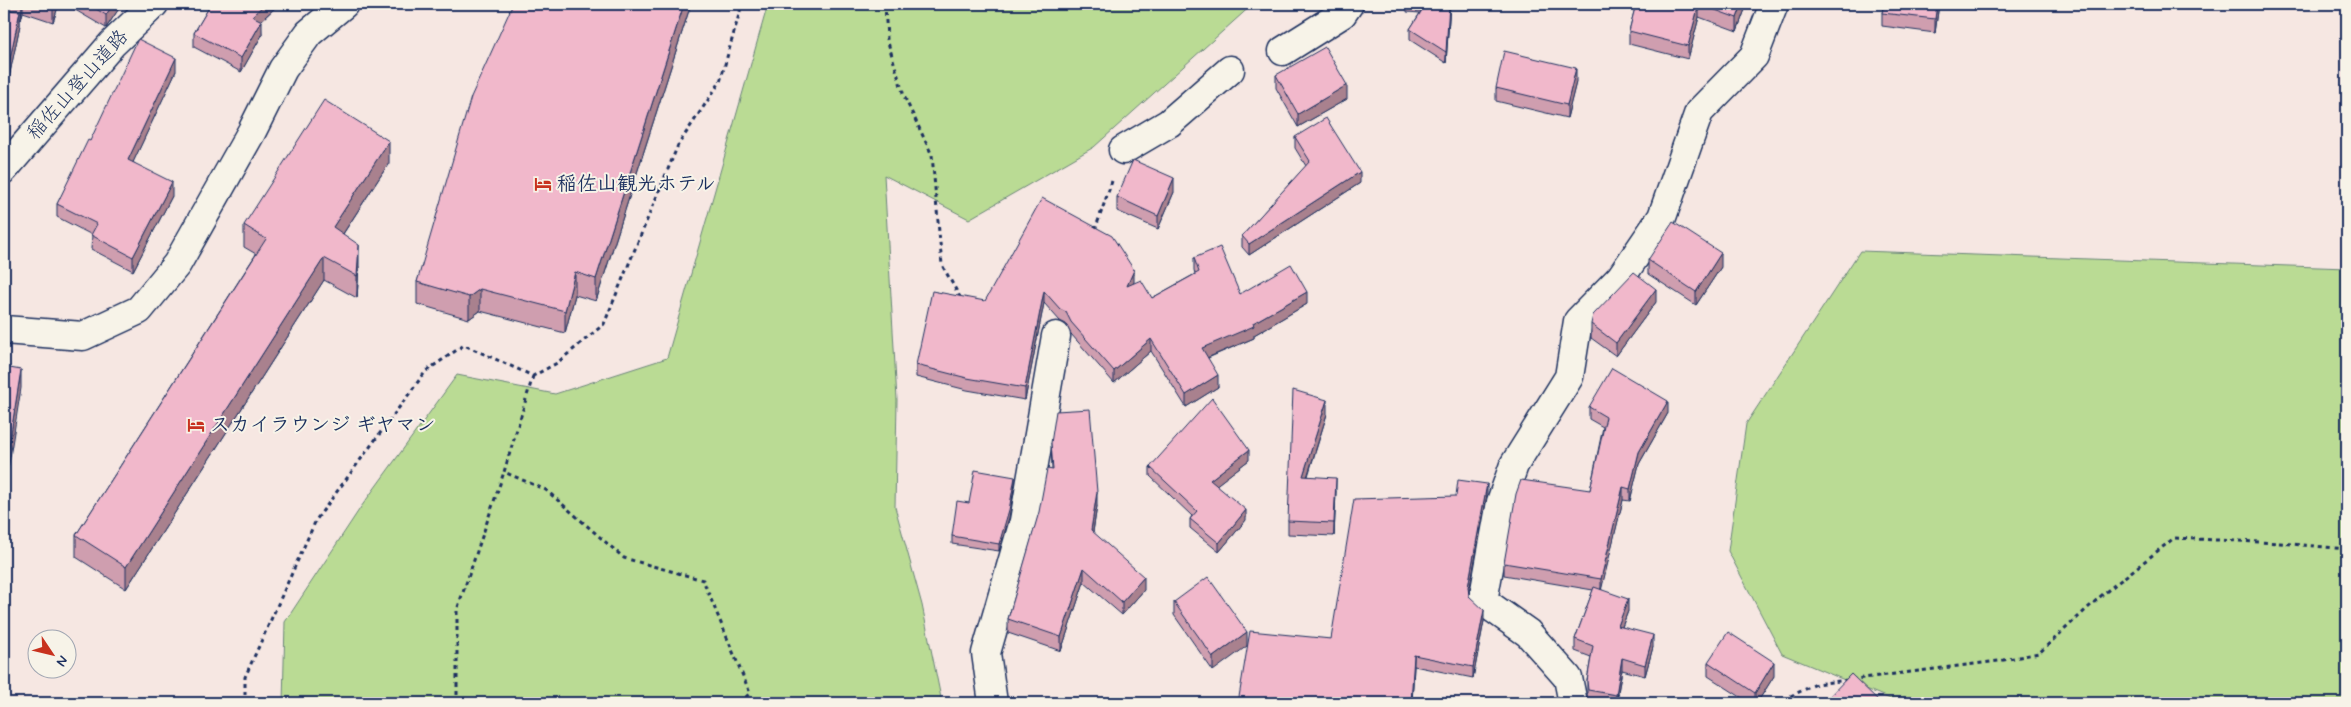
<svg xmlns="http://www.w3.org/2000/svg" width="2351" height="707" viewBox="0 0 2351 707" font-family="Mynerve,'Klee One',sans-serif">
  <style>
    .green { fill: #badb94; stroke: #6a8579 }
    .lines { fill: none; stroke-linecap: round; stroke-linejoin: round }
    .minor-casing { stroke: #1b2f5e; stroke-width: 31 }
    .path { stroke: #1b2f5e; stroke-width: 3; stroke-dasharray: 4 4; stroke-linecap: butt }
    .minor { stroke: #f7f3e8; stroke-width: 28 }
    .wall { fill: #cf9eaf; stroke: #1b2f5e }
    .shaded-wall { fill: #a9818e; stroke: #1b2f5e }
    .building { fill: #f1b8cb; stroke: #1b2f5e }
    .labels { text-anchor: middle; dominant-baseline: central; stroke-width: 4; stroke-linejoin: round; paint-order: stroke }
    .street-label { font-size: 20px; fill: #1b2f5e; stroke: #f7f3e8 }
    .poi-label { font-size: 20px; font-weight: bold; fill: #1b2f5e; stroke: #f7f3e8; text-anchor: start }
  </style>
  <rect width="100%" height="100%" fill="#f6e7e2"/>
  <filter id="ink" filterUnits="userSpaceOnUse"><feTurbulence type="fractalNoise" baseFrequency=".02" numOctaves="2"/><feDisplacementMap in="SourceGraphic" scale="10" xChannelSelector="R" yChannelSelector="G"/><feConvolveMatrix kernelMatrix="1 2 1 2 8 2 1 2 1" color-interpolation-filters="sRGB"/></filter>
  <g filter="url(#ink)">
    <path class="green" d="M768 4H1253L1094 147 969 219 884 175 897 400 895 507 922 605 942 703H283L285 622 361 507 457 375 555 394 667 358Z
      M1860 251 2347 268V703H1900L1782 654 1728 551 1746 424Z"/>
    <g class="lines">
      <g class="minor-casing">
        <path id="minor" d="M1283 51 1342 14 1349 4
          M1123 150 1169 123 1230 70
          M4 169 112 44 154 4
          M4 330 83 336 139 310 177 264 252 131 283 69 309 33 344 4
          M993 703 986 653 1024 521 1056 336
          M1573 703 1568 678 1528 633 1483 601 1501 502 1514 465 1569 377 1578 321 1621 277 1662 217 1699 112 1754 56 1774 4"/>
      </g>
      <path class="path" d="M885 4 887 39 904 96 932 155 942 265 960 297
        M1095 230 1112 181
        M533 376 504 472 546 490 624 558 703 580 750 693 740 703
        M1615 695 1619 694 1624 703
        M245 703V677L316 520 426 371 464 345 533 376 557 363 604 324 678 145 720 82 742 4
        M457 703V610L504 472
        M1776 703 1816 684 1999 661 2039 653 2102 595 2174 538 2280 543 2347 549"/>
      <use href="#minor" class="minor"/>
    </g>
    <path class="wall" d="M4 4H59L53 22 23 12 21 20 20 19V25L4 101Z
      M65 4H122L106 28Z
      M211 4H279L261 21 262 35 241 72 194 47V33Z
      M513 4H691L596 301 575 295 565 333 480 311 469 319 417 304V282Z
      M1407 4H1450L1446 63 1410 40V29L1420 13 1407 12Z
      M1636 4H1747L1737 31 1699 17 1688 59 1629 44V31Z
      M1884 4H1939L1935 33 1882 26V13Z
      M176 71 133 162 172 196 133 271 91 249 92 235 57 217V204L90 141Z
      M1276 75 1347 99 1298 127 1276 88Z
      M1576 82 1567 118 1496 101V88Z
      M1295 137 1360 183 1249 255 1242 247V236L1306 166 1295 148Z
      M389 163 343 234 359 267 357 298 324 280 126 589 76 557V535L256 254 244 247V225Z
      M1174 192 1158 229 1117 211V197Z
      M1194 258 1240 294 1307 304 1254 335V338L1208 358 1218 387 1186 407 1151 351 1114 383 1071 334 1066 324 1060 321 1044 303 1025 400 967 390 916 377V365L985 301 1134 270 1133 283 1152 298 1195 274 1194 270Z
      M1648 260 1721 267 1696 305 1648 274Z
      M1656 302 1616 356 1591 338V324Z
      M1589 407 1668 413 1639 464 1630 501 1623 500 1601 589 1628 611 1622 627 1653 647 1645 676 1622 670 1616 703H1599L1588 701 1587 693V681L1591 657 1575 651V639L1593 590 1504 575V563L1590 490 1603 427 1589 419Z
      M1327 414 1308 476 1336 491 1334 536 1288 534V521Z
      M1051 443 1097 506 1093 532 1144 590 1122 615 1084 582 1061 651 1008 633V619L1052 470Z
      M1249 460 1216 485 1246 520 1219 552 1190 528V519L1192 516 1150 476V467Z
      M1015 484 1009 518 999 551 952 544V536L969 503Z
      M1487 495 1468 594 1469 596 1484 621 1473 678 1414 666 1412 703H1238L1331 639Z
      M1174 602 1247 632 1213 671 1174 615Z
      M1708 662 1774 676 1757 703H1750L1708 676Z"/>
    <path class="shaded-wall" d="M22 4H23V12L21 20Z
      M54 4H59L53 22V8Z
      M113 4H122L106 28V15Z
      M265 4H279L252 29V16Z
      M684 4H691L596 301V279Z
      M1449 4H1450L1446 63V52Z
      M1699 4V17L1688 59V46Z
      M1742 4H1747L1737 31V18Z
      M1937 4H1939L1935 33V19Z
      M20 11V25L4 101V87Z
      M262 21V35L241 72V58Z
      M176 58V71L128 173V160Z
      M1576 68V82L1567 118V105Z
      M1347 85V99L1298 127V114Z
      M389 141V163L333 249V227Z
      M1360 172V183L1249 255V244Z
      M1174 178V192L1158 229V216Z
      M172 182V196L133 271V257Z
      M359 245V267L357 298V276Z
      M1721 253V267L1696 305V292Z
      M324 258V280L126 589V567Z
      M1134 270V282L1127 298V286Z
      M575 272V295L565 333V311Z
      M480 289V311L469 319V297Z
      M1656 289V302L1616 356V343Z
      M1044 291V303L1025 400V388Z
      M1307 292V304L1254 335V338L1202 360V348L1253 323Z
      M1151 339V351L1114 383V371Z
      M21 370V388L4 495V477Z
      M1218 375V387L1186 407V395Z
      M1327 400V414L1303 490V476Z
      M1668 401V413L1639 464 1630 501V489L1639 452Z
      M1249 450V460L1210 490V480Z
      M1015 477V484L1009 518 999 551V544Z
      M1336 478V491L1334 536V523Z
      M1487 484V495L1468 598V587Z
      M1623 487V500L1601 591V579Z
      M1097 492V506L1091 544V530Z
      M1246 510V520L1219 552V543Z
      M1084 568V582L1061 651V637Z
      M1144 577V590L1122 615V602Z
      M1628 599V611L1618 637V626Z
      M1484 610V621L1473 678V667Z
      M1247 632V646L1213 671V657Z
      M1653 635V647L1645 676V665Z
      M1414 655V666L1412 703H1411Z
      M1622 658V670L1616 703V695Z
      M1774 662V676L1757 703H1755V693Z"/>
    <path class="building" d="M39 4H54L53 8Z
      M88 4H113L106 15Z
      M211 4H265L252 16 262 21 241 58 194 33Z
      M513 4H684L596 279 575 272 565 311 480 289 469 297 417 282 471 97Z
      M1426 4H1449L1446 52 1410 29Z
      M1636 4H1742L1737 18 1699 4 1688 46 1629 31Z
      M1884 4H1937L1935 19 1882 13Z
      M4 10 20 11 4 87Z
      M138 39 176 58 128 160 172 182 133 257 91 235 97 224 57 204 88 140 90 141Z
      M1325 47 1347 85 1298 114 1276 75Z
      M1504 51 1576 68 1567 105 1496 88Z
      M324 100 389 141 333 227 359 245 357 276 324 258 126 567 76 535 266 239 244 225Z
      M1326 118 1360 172 1249 244 1242 236 1310 161 1295 137Z
      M1133 160 1174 178 1158 216 1117 197Z
      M1042 198 1112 236 1134 270 1127 286 1141 280 1152 298 1199 272 1194 258 1220 247 1240 294 1291 264 1307 292 1253 323 1254 326 1202 348 1218 375 1186 395 1151 339 1114 371 1071 322 1066 312 1060 309 1044 291 1025 388 967 378 916 365 932 291 985 301Z
      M1673 222 1721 253 1696 292 1648 260Z
      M1634 272 1656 289 1616 343 1591 324 1593 315Z
      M4 367 21 370 4 477Z
      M1612 368 1668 401 1639 452 1630 489 1623 487 1601 579 1504 563 1516 494 1521 480 1590 490 1606 417 1589 407Z
      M1293 390 1327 400 1303 476 1336 478 1334 523 1288 521Z
      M1212 398 1249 450 1210 480 1246 510 1219 543 1190 519 1197 511 1150 467Z
      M1090 409 1097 492 1091 530 1144 577 1122 602 1084 568 1061 637 1008 619 1039 512 1047 469 1053 470 1051 443 1056 411Z
      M975 470 1015 477 1009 510 999 544 952 536 957 501 969 503Z
      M1458 480 1487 484 1468 587 1469 596 1484 610 1473 667 1414 655 1411 703H1238L1250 631 1331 639 1354 499 1456 496Z
      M1208 577 1247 632 1213 657 1174 602Z
      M1594 587 1628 599 1618 626 1653 635 1645 665 1622 658 1616 695 1588 690 1587 681 1593 646 1575 639Z
      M1728 632 1774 662 1755 693 1708 662Z
      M1851 674 1881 703H1823Z"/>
  </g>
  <defs>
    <g id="hotel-bare" transform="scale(1.35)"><path d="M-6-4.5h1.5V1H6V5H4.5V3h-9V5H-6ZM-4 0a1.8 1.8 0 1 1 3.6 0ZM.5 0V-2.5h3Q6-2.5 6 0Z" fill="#c8321e" stroke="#f7f3e8" stroke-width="2.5" paint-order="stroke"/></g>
  </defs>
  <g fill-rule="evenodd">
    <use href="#hotel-bare" x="543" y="184"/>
    <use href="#hotel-bare" x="196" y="425"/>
  </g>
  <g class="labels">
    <g class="street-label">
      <text transform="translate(78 85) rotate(-48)">稲佐山登山道路</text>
    </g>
    <g class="poi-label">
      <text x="557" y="184">稲佐山観光ホテル</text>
      <text x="210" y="425">スカイラウンジ ギヤマン</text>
    </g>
  </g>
  <rect width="2351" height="707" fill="none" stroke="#f7f3e8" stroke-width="20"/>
  <rect x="10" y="10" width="2331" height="687" fill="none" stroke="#1b2f5e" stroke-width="2" filter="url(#ink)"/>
  <g transform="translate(52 654) rotate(125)"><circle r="24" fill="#f7f3e8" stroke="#9fa5b1"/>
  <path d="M0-4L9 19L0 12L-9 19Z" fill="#c8321e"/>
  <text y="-8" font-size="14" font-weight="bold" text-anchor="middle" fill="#1b2f5e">N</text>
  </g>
</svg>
